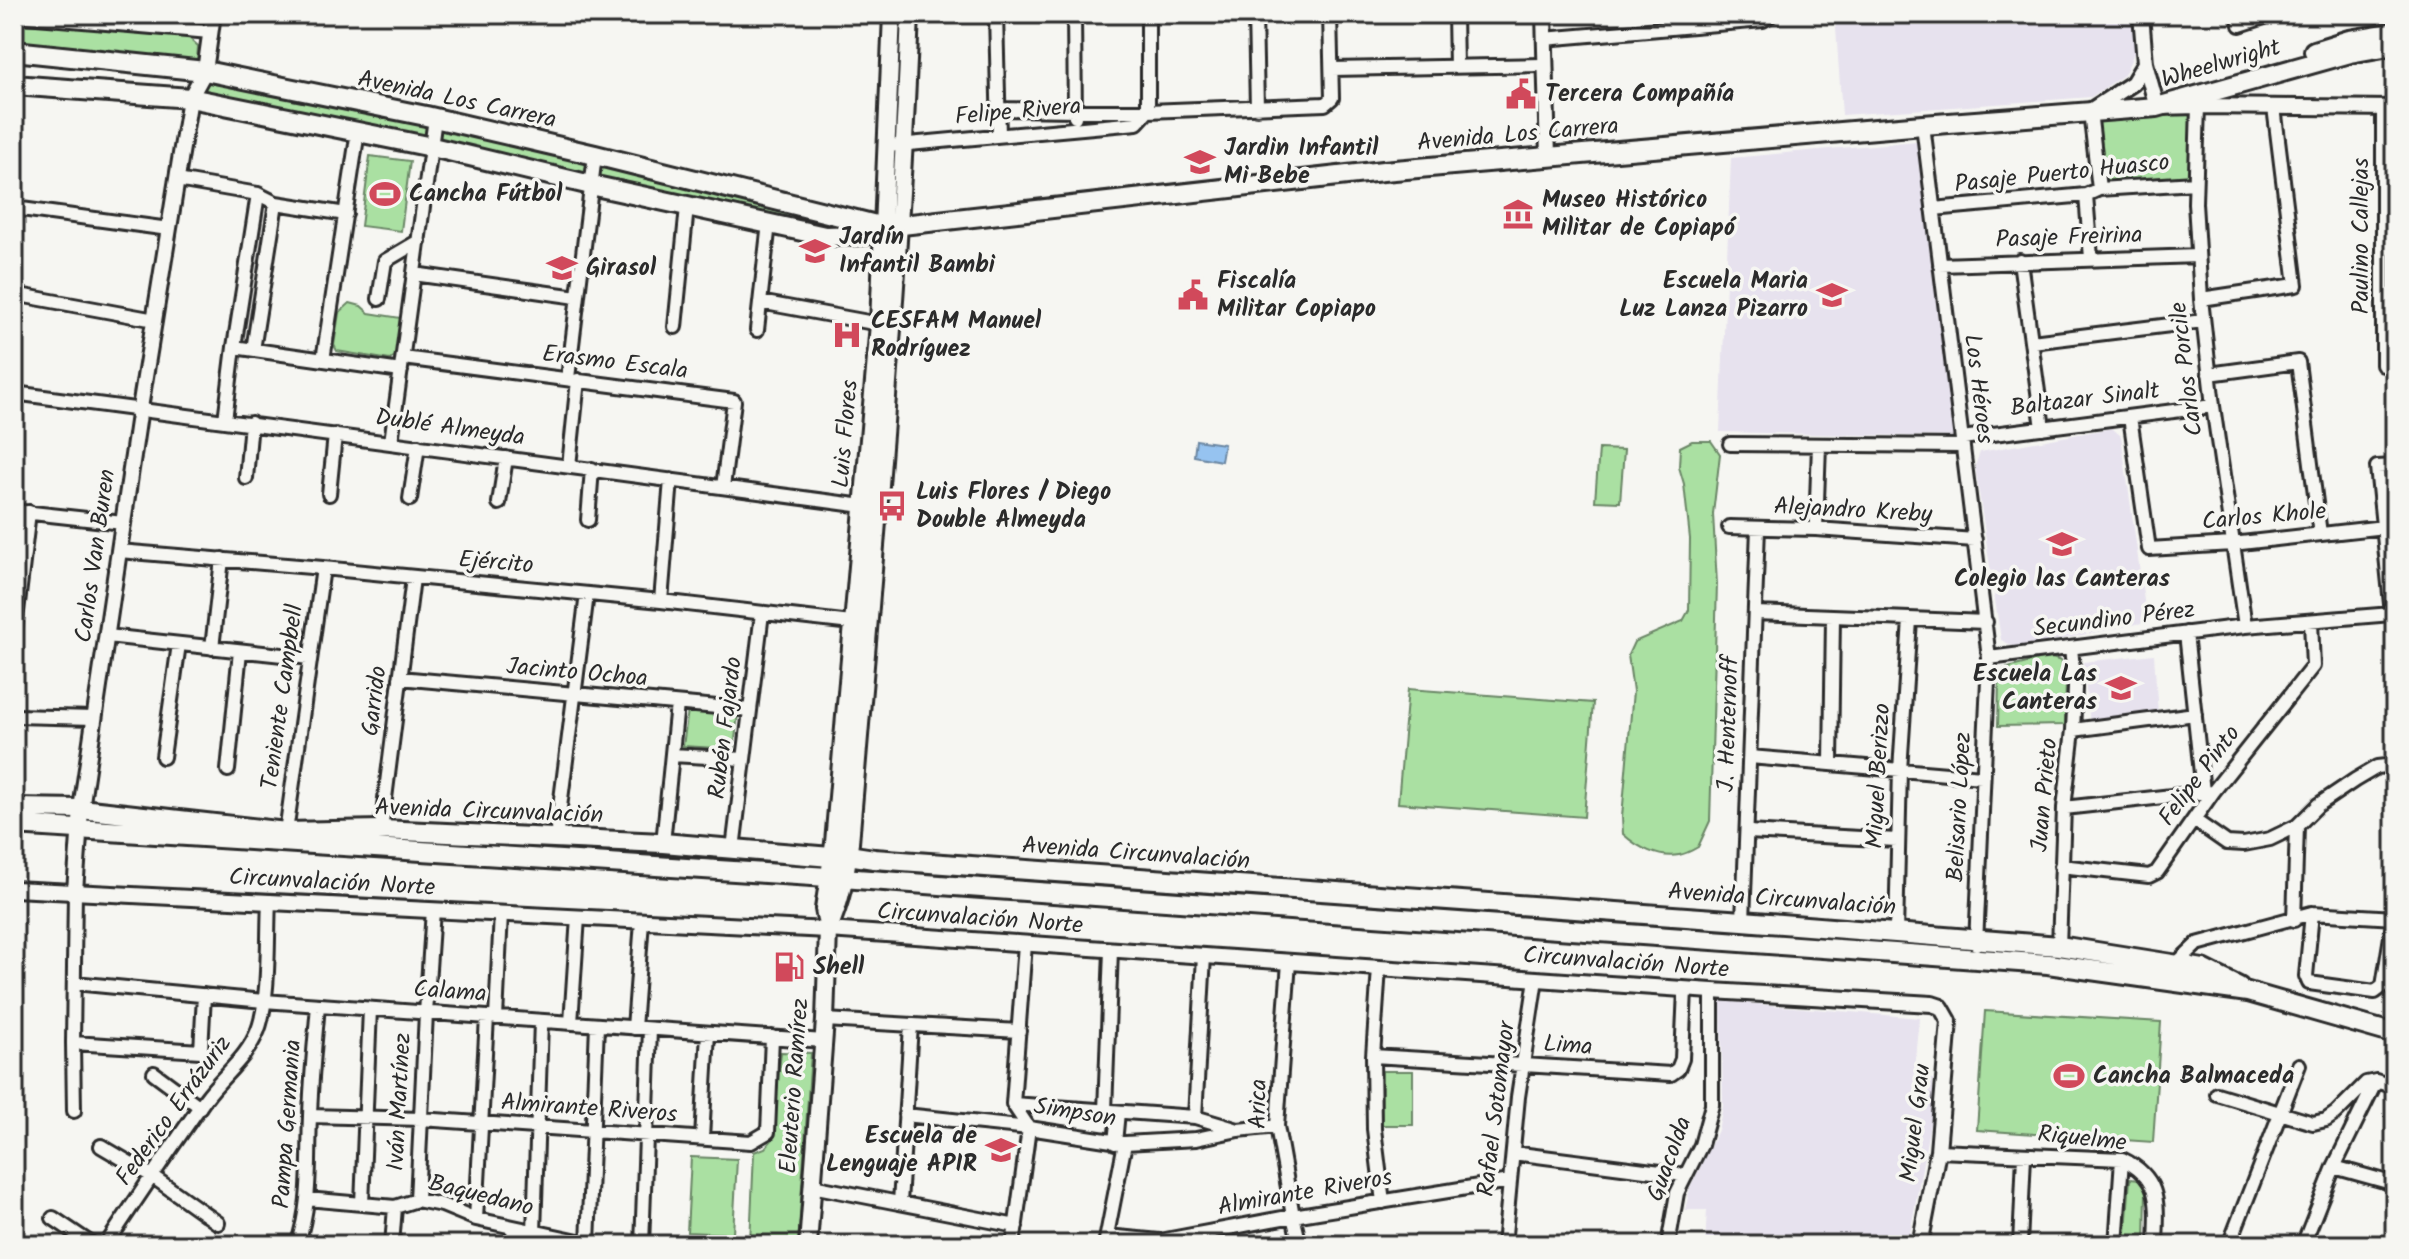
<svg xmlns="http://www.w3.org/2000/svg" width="2409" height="1259" viewBox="0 0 2409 1259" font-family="Kalam,sans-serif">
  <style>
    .built { fill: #e7e2ee }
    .green { fill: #aae0a2; stroke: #6a8666; stroke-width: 2 }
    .water { fill: #96c3f0; stroke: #6b86a1; stroke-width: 2 }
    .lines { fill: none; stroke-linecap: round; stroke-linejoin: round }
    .minor-casing { stroke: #2b2b2b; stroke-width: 18 }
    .tertiary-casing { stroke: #2b2b2b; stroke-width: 20 }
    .secondary-casing { stroke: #2b2b2b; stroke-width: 22 }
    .primary-casing { stroke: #2b2b2b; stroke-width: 24 }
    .minor { stroke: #f6f6f2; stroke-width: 12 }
    .tertiary { stroke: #f6f6f2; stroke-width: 14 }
    .secondary { stroke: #f6f6f2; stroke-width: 16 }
    .primary { stroke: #f6f6f2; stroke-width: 18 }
    .labels { text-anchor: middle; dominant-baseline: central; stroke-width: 7; stroke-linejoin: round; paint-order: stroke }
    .street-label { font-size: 24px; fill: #2b2b2b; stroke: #f6f6f2 }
    .poi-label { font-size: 24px; font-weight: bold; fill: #2b2b2b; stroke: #f6f6f2; text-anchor: start }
  </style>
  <rect width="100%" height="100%" fill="#f6f6f2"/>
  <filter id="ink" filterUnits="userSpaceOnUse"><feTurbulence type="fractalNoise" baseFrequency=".0125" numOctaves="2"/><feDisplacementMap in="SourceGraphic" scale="16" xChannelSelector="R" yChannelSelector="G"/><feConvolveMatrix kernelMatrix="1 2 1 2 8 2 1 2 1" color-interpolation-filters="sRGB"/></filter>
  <g filter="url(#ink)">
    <path class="built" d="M1835 14H2133L2135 51 2124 75 2091 97 1842 115Z
      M1917 141 1957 437 1720 432 1731 158Z
      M2112 428 2121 436 2147 622 2017 648 2001 640 1975 466 1980 452Z
      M2154 654 2158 715 2090 724 2083 662Z
      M1721 1001 1920 1018 1914 1079H1933V1107L1908 1245H1705L1707 1210H1685L1690 1188 1718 1130 1723 1106Z"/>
    <path class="green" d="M14 20 187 36 198 46 197 61 191 63 14 48Z
      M207 75 434 121 873 227 825 233 198 97Z
      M2191 114 2192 182 2103 186 2095 120Z
      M370 156 410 161 401 231 361 226Z
      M350 303 361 306 369 313 401 318 396 355 390 360 337 351 334 345 339 313Z
      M1692 441H1711L1720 454 1713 514 1717 584 1710 821 1698 847C1693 850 1685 854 1679 855 1659 859 1637 847 1623 834L1622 817 1633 691 1628 655 1634 642 1683 621 1689 610 1690 539 1684 484 1679 467 1680 447Z
      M1599 449 1624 450 1620 502 1595 501Z
      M2049 657 2061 661 2066 677 2065 725 1998 726 1999 679 2004 669Z
      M1408 689 1593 703 1584 817 1398 803Z
      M688 710 738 713 734 749 683 746Z
      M1985 1011 2161 1022 2153 1142 1977 1130Z
      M781 1052 811 1053 798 1245H675V1241L750 1243 754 1152 765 1148 772 1140Z
      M1382 1071H1413V1125H1381Z
      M691 1157 737 1159 733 1234 687 1232Z
      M2130 1179 2140 1180 2146 1190 2145 1245H2125Z"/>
    <path class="water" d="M1196 440 1224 444 1221 461 1194 456Z"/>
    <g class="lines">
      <g class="minor-casing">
        <path id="minor" d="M996 14 999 136
          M1074 14 1075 117
          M1255 14 1257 108
          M1455 14 1456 67
          M2239 14 2240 25 2274 14
          M14 15 210 32
          M1544 39 1763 20 1772 14
          M1332 69 1544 65
          M2198 106 2195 203 2201 299 2213 406 2245 626
          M2383 108V365L2395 364
          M999 109 1148 111 1325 104 1332 98 1330 14
          M2090 111 2099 189
          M1923 125 1989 658 1976 944
          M887 146 1137 123 1148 111V14
          M177 180 258 194 276 203 346 214
          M2086 195 2091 258
          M14 208 169 229
          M1933 209 2086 195 2099 189 2195 183
          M2020 261 2043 428
          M1940 265 2198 256
          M414 274 577 297
          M14 294 155 320
          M379 299 385 261 419 241
          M2201 299 2296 285 2274 107
          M760 302 879 324
          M675 327 687 207
          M757 330 769 223
          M2032 342 2203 321
          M234 347 401 371
          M253 350 276 203
          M403 358 734 401 723 487
          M323 360 358 131
          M2209 374 2298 362 2320 534
          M568 378 595 155
          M14 393 871 507
          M2130 417 2149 549 2232 544 2384 527
          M225 420 234 347 258 194
          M1962 438 2213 406
          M391 442 435 118
          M1730 444 1963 446
          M569 466 578 380
          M246 478 251 423
          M329 494 335 435
          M410 499 418 446
          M499 503 506 458
          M14 511 123 523
          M588 520 592 469
          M1729 527 1816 529 1975 540
          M1816 529 1819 445
          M119 551 323 568 661 601 860 624
          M661 601 671 480
          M1755 613 1986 622
          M2392 614 2377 467 2395 466
          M2186 633 2203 792
          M107 636 310 658
          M14 637 29 512
          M212 648 222 559
          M1989 658 2245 626 2392 614 2395 616
          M400 678 750 710
          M14 716 95 718
          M2073 730 2195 714
          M672 755 744 759
          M163 757 179 644
          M1750 757 1982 777
          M1831 764 1833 617
          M228 770 240 651
          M2064 808 2208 792
          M2194 820 2227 843 2244 844 2270 839 2297 826 2318 805 2355 780 2377 767 2395 765
          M381 830 413 578
          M286 832 323 568
          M1748 832 1897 840
          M556 839 587 594
          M663 843 677 704
          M733 849 762 613
          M2061 866 2149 876 2157 872 2213 792 2313 666 2311 622
          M2312 913 2306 976 2309 983 2375 992 2383 986 2394 918
          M2294 920 2297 826
          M1743 921 1758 528
          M1896 933 1900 770 1910 620
          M2059 946 2064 808 2073 730 2075 688 2071 648
          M1289 962 1277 1126 1293 1216 1300 1245
          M2177 963 2197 944 2312 913 2395 918
          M1379 968 1373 1056 1374 1129 1383 1202
          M74 983 264 1001 824 1041
          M496 1018 501 913
          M825 1020 1019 1031
          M571 1023 578 917
          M634 1028 642 921
          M73 1043 201 1051 204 995
          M1373 1056 1671 1074 1678 1069 1682 1059 1685 989
          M154 1073 200 1107
          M2217 1094 2313 1123 2326 1120 2336 1113 2366 1083 2376 1081 2395 1087
          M1013 1104 1195 1117 1235 1129
          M1013 1104 1025 944
          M1013 1104 1029 1128 1013 1245
          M74 1111 73 1043 75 891
          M1105 1111 1111 950
          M905 1115 1029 1128 1125 1143 1196 1139 1238 1130 1277 1126
          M310 1116 421 1119 751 1142 768 1132 772 1037
          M1195 1117 1204 956
          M702 1138 708 1033
          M1115 1143 1118 1112
          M101 1146 152 1176 218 1223
          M1938 1151 2122 1159C2163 1179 2157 1206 2156 1245
          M1513 1153 1684 1175
          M2334 1167 2395 1184
          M812 1186 1016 1226
          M307 1199 395 1207 417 1200 442 1205 476 1219 597 1245
          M417 1200 426 1013 433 910
          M900 1203 911 1025
          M362 1204 370 1009
          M53 1218 93 1245
          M476 1219 487 1017
          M534 1232 541 1021
          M1107 1236 1160 1241 1293 1216 1510 1181
          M588 1243 597 1025
          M106 1245C139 1195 172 1146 206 1098 224 1074 247 1058 258 1030 270 998 267 937 269 901
          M297 1245C312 1203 308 1160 310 1116 311 1079 315 1042 318 1005
          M392 1245 395 1207
          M510 1245 515 1228
          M642 1245 650 1029
          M1105 1245 1125 1143
          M1504 1245 1518 1097 1536 979
          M1668 1245 1677 1193 1701 1145 1712 1105V991
          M2020 1245 2024 1155
          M2116 1245 2122 1159
          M2229 1245 2299 1065
          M2303 1245 2334 1167 2376 1081"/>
      </g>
      <g class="tertiary-casing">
        <path id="tertiary" d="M1544 14 1548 157
          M2141 14 2145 63 2157 107 2198 106 2395 108
          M2090 111 2133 83 2145 63
          M14 889 828 930 1712 991 1932 1004 1941 1007 1949 1021 1938 1151 1920 1245
          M75 891 81 809 140 408 190 98 205 71 213 14"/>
      </g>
      <g class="secondary-casing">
        <path id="secondary" d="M828 930C841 902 846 874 850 843 873 567 899 291 910 14
          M808 1245 825 1020 828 930 824 909 834 843 879 324 892 14"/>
      </g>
      <g class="primary-casing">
        <path id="primary" d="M14 51 205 71 426 116 595 155 884 227
          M2314 51 2349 40 2395 32
          M14 85 190 98 432 147 591 185 825 236 865 235 884 227 1383 171 1923 125 2157 107 2350 53 2395 45
          M14 808 81 809 286 832 381 830 663 843 831 857 848 855 874 859 1743 921 2059 946 2203 969 2239 987
          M14 825 828 877 2048 964 2248 992 2395 1034"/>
      </g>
      <use href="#minor" class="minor"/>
      <use href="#tertiary" class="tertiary"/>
      <use href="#secondary" class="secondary"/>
      <use href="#primary" class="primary"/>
    </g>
  </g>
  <defs>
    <g id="civic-bare" transform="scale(2.4)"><path d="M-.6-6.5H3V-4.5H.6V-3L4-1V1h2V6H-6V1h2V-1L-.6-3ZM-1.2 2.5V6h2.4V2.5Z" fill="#d1495b" stroke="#f6f6f2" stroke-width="2.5" paint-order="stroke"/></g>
    <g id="school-bare" transform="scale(2.4)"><path d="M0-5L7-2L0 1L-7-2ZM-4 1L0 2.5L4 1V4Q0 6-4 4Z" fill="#d1495b" stroke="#f6f6f2" stroke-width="2.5" paint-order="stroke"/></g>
    <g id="stadium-bare" transform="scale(2.4)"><path d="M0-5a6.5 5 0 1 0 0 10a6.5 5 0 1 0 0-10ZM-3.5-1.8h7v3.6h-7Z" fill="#d1495b" stroke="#f6f6f2" stroke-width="2.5" paint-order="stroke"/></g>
    <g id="museum-bare" transform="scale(2.4)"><path d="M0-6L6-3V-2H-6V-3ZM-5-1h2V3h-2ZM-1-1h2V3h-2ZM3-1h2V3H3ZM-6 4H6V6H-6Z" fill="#d1495b" stroke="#f6f6f2" stroke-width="2.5" paint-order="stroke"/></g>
    <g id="hospital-bare" transform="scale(2.4)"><path d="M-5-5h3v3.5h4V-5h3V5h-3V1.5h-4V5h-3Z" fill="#d1495b" stroke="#f6f6f2" stroke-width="2.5" paint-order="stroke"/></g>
    <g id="bus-bare" transform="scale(2.4)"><path d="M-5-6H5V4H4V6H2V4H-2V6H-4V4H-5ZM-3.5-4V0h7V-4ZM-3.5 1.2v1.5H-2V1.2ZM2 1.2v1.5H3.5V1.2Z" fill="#d1495b" stroke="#f6f6f2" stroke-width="2.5" paint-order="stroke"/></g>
    <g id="fuel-bare" transform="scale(2.4)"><path d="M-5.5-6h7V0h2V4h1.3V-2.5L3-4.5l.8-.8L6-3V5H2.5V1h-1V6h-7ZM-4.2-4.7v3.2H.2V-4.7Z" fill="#d1495b" stroke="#f6f6f2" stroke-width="2.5" paint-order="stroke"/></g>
  </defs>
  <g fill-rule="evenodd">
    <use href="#civic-bare" x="1521" y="94"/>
    <use href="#school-bare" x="1200" y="162"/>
    <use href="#stadium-bare" x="385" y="194"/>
    <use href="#museum-bare" x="1518" y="214"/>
    <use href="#school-bare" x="815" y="251"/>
    <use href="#school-bare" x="562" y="268"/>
    <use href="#civic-bare" x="1193" y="295"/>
    <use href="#school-bare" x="1832" y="295"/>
    <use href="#hospital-bare" x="847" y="335"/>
    <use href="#bus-bare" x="892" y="506"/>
    <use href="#school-bare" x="2062" y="544"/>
    <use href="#school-bare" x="2121" y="688"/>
    <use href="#fuel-bare" x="789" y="967"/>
    <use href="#stadium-bare" x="2069" y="1076"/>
    <use href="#school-bare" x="1001" y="1150"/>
  </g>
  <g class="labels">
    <g class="street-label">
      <text transform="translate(2221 64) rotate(-16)">Wheelwright</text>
      <text transform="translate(457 100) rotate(12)">Avenida Los Carrera</text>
      <text transform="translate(1018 112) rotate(-5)">Felipe Rivera</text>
      <text transform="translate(1518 135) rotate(-5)">Avenida Los Carrera</text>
      <text transform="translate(2062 174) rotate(-6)">Pasaje Puerto Huasco</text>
      <text transform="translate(2361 236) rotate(-90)">Paulino Callejas</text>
      <text transform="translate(2069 238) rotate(-2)">Pasaje Freirina</text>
      <text transform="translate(615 363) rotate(7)">Erasmo Escala</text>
      <text transform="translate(2187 369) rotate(-97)">Carlos Porcile</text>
      <text transform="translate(1978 389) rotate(83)">Los Héroes</text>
      <text transform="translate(2085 400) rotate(-7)">Baltazar Sinalt</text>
      <text transform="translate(450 428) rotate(8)">Dublé Almeyda</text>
      <text transform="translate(846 434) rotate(-85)">Luis Flores</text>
      <text transform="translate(1853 511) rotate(3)">Alejandro Kreby</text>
      <text transform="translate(2264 517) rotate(-5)">Carlos Khole</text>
      <text transform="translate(96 556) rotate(-82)">Carlos Van Buren</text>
      <text transform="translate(496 563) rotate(5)">Ejército</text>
      <text transform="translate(2114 620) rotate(-7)">Secundino Pérez</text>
      <text transform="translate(577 673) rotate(5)">Jacinto Ochoa</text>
      <text transform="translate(283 697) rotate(-82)">Teniente Campbell</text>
      <text transform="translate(375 701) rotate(-83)">Garrido</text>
      <text transform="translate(1729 724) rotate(-88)">J. Henternoff</text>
      <text transform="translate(726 728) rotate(-83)">Rubén Fajardo</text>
      <text transform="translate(1879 776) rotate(-87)">Miguel Berizzo</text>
      <text transform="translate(2200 776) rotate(-53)">Felipe Pinto</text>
      <text transform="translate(2045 795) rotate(-85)">Juan Prieto</text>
      <text transform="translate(1960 807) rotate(-87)">Belisario López</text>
      <text transform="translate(489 812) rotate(2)">Avenida Circunvalación</text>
      <text transform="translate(1136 854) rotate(4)">Avenida Circunvalación</text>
      <text transform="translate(332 883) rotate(3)">Circunvalación Norte</text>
      <text transform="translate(1782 900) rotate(4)">Avenida Circunvalación</text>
      <text transform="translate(980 919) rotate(4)">Circunvalación Norte</text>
      <text transform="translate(1626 963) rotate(4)">Circunvalación Norte</text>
      <text transform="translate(450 992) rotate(4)">Calama</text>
      <text transform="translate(1568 1046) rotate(4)">Lima</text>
      <text transform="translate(795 1086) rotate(-86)">Eleuterio Ramírez</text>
      <text transform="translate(400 1102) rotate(-87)">Iván Martínez</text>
      <text transform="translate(1259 1104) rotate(-89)">Arica</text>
      <text transform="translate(589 1109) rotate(4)">Almirante Riveros</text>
      <text transform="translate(1497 1109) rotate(-83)">Rafael Sotomayor</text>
      <text transform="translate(174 1111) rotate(-54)">Federico Errázuriz</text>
      <text transform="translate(1075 1113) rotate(9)">Simpson</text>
      <text transform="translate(1916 1123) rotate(-83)">Miguel Grau</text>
      <text transform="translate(288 1124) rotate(-86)">Pampa Germania</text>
      <text transform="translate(2082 1139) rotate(6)">Riquelme</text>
      <text transform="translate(1670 1159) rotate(-70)">Guacolda</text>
      <text transform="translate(1305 1193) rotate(-10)">Almirante Riveros</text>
      <text transform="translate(481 1196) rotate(14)">Baquedano</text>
    </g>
    <g class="poi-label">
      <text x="1545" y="94">Tercera Compañía</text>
      <text x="1224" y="148">Jardin Infantil<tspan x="1224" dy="28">Mi Bebe</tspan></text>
      <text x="409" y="194">Cancha Fútbol</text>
      <text x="1542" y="200">Museo Histórico<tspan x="1542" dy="28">Militar de Copiapó</tspan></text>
      <text x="839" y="237">Jardín<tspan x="839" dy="28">Infantil Bambi</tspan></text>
      <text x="586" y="268">Girasol</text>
      <text x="1217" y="281">Fiscalía<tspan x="1217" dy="28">Militar Copiapo</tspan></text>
      <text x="1808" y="281" text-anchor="end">Escuela Maria<tspan x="1808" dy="28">Luz Lanza Pizarro</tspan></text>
      <text x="871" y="321">CESFAM Manuel<tspan x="871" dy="28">Rodríguez</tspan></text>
      <text x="916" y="492">Luis Flores / Diego<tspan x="916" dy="28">Double Almeyda</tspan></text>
      <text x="2062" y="579" text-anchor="middle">Colegio las Canteras</text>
      <text x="2097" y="674" text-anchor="end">Escuela Las<tspan x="2097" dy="28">Canteras</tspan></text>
      <text x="813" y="967">Shell</text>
      <text x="2093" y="1076">Cancha Balmaceda</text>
      <text x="977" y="1136" text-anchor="end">Escuela de<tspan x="977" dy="28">Lenguaje APIR</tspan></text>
    </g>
  </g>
  <rect width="2409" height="1259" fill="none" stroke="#f6f6f2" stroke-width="48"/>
  <rect x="24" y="24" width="2361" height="1211" fill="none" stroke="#2b2b2b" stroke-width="3" filter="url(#ink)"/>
</svg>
